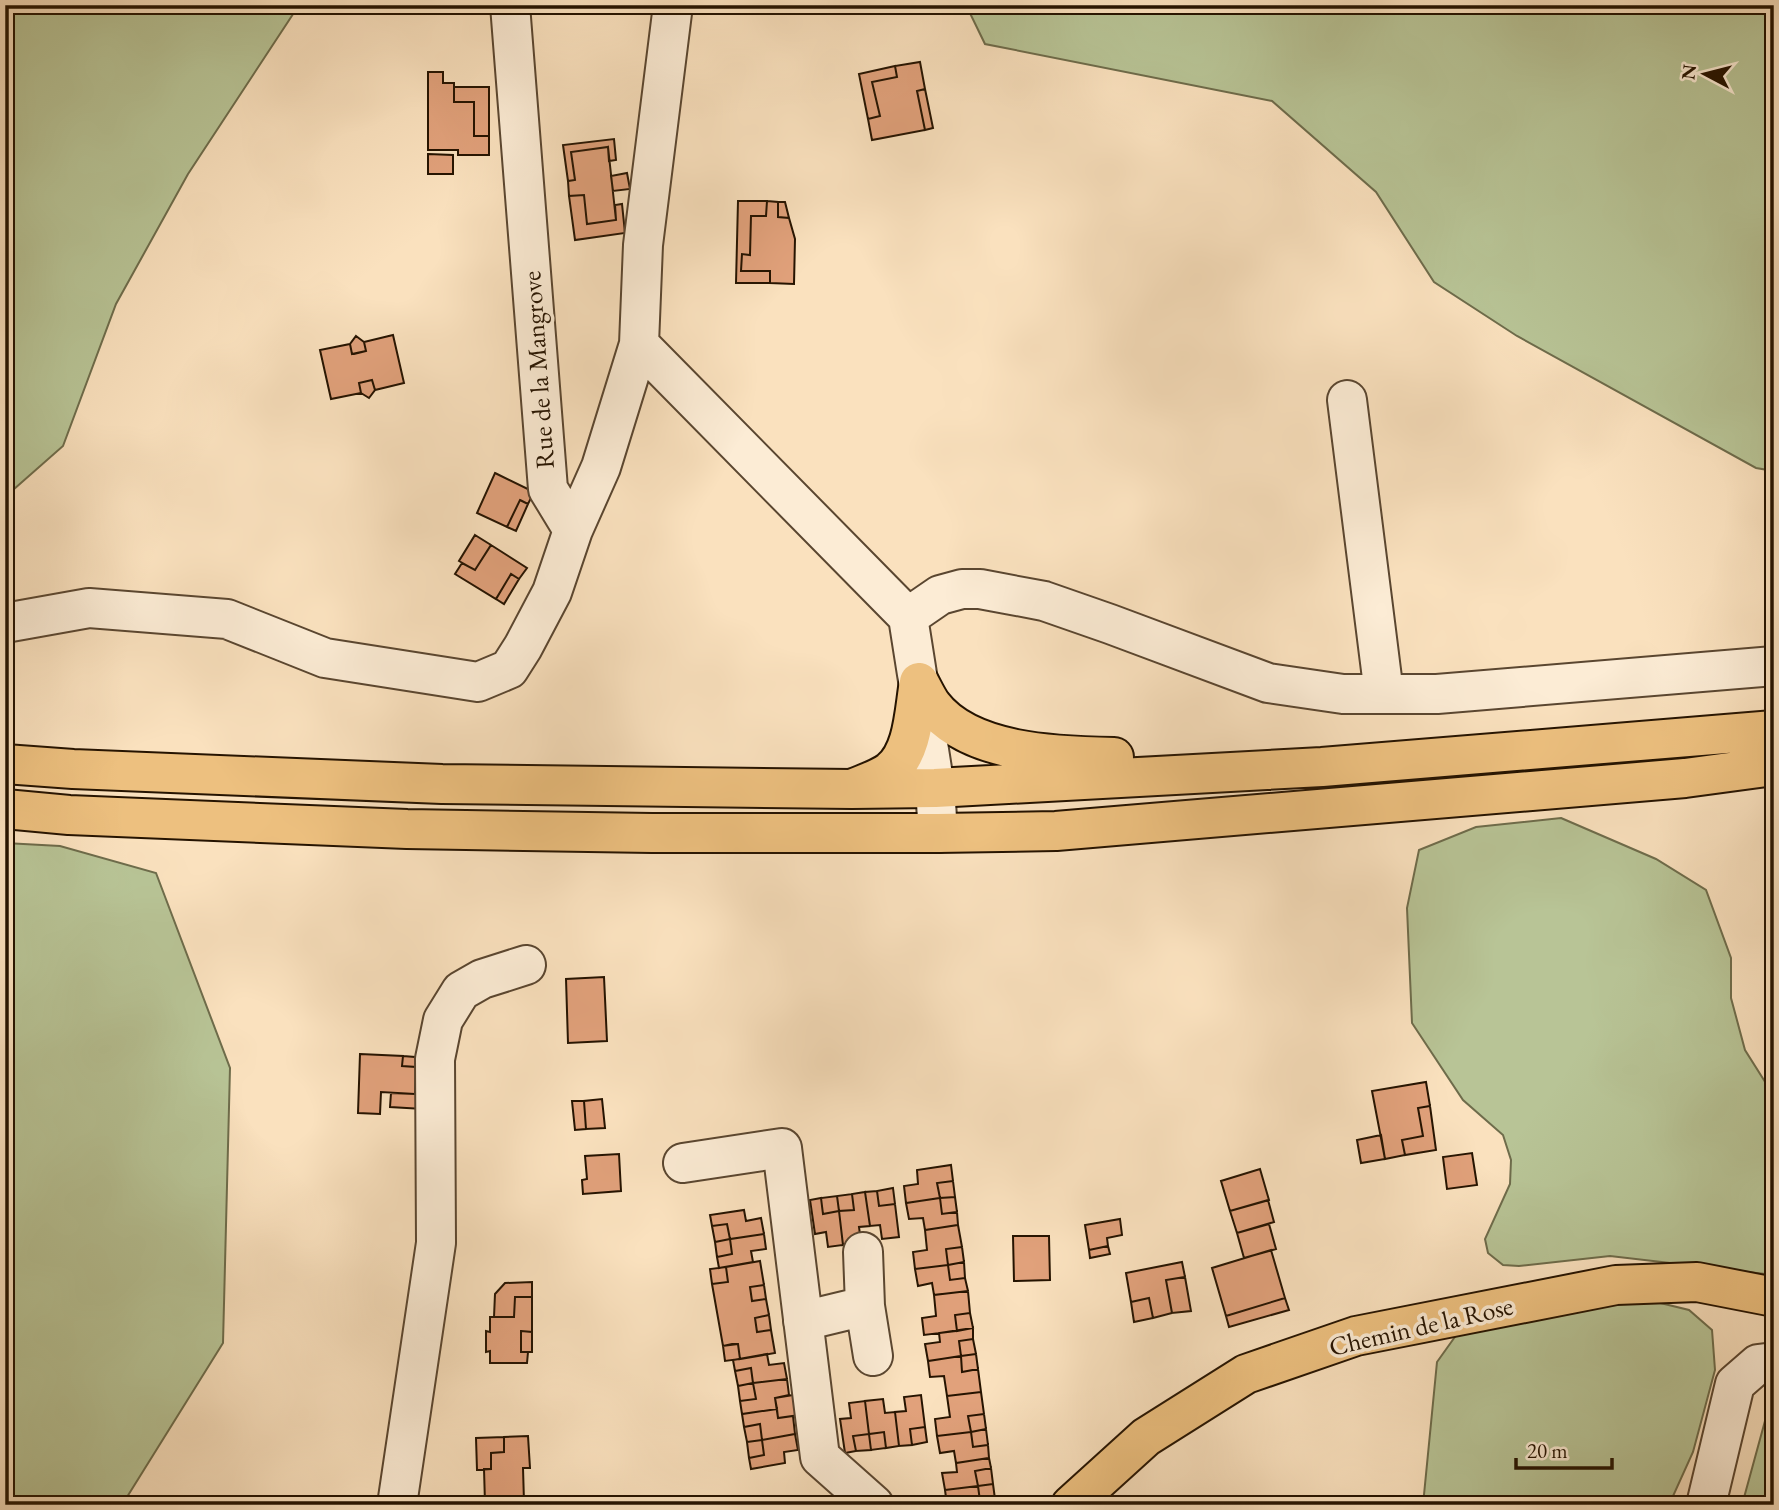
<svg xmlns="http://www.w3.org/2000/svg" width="1779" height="1510" viewBox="0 0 1779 1510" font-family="'EB Garamond',serif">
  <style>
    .green { fill: #b8c496; stroke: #6e6c4b; stroke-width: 2 }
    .building { fill: #e1a17b; stroke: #251300; stroke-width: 2 }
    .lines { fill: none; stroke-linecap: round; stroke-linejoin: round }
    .minor-casing { stroke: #5a4630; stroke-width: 42 }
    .major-casing { stroke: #251300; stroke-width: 42 }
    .minor { stroke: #fcecd5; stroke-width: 38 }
    .major { stroke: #edc07f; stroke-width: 38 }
    .labels { text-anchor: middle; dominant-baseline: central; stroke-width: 7; stroke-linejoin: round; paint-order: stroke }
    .street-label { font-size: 26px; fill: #251300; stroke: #fcecd5 }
  </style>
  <rect width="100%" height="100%" fill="#fae1be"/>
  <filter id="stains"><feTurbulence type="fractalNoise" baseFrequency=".00286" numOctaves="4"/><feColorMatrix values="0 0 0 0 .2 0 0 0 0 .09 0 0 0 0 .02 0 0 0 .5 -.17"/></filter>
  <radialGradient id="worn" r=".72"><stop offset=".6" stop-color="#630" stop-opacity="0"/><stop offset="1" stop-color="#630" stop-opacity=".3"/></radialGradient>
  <path class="green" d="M5 5H299L188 174 116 304 63 446 5 497Z
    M966 5H1774V471L1756 468 1517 336 1434 282 1376 192 1272 101 985 44Z
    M1561 818 1656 859 1706 890 1731 958V998L1745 1050 1774 1096V1275L1610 1256 1519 1266 1503 1265 1488 1253 1485 1239 1510 1184 1511 1160 1503 1135 1463 1100 1412 1023 1407 908 1419 850 1476 827Z
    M5 843 60 846 156 873 230 1068 223 1343 122 1505H5Z
    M1644 1299 1689 1310 1712 1330 1715 1370 1693 1452 1669 1505H1423L1437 1362 1457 1334 1483 1321Z
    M1774 1388V1505H1742Z"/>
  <path class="building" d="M920 62 925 89 917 91 925 130 872 140 868 119 880 116 872 82 897 77 895 66Z
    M895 66 897 77 872 82 880 116 868 119 859 74Z
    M428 72H443V83H454V102H474V136H489V155H458V150H428Z
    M454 87H489V136H474V102H454Z
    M925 89 933 128 925 130 917 91Z
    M614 139 616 160 609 161 608 147 571 152 575 180 568 181 563 145Z
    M608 147 616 220 587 224 584 195 569 196 568 181 575 180 571 152Z
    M428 154 453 155V174H428Z
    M627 173 630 189 613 191 611 176Z
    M584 195 587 224 616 220 615 205 622 204 625 233 575 240 569 196Z
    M738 201H767L766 216H751L750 255 742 254 741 271H770V283H736Z
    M767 201 778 202V217L789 218 795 239 794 284 770 283V271H741L742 254 750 255 751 216H766Z
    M778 202H785L789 218 778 217Z
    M393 335 404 383 375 390 372 380 359 383 361 393 331 399 320 350 350 344 352 354H354L366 351 364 342Z
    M356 336 364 342 366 351 352 354 350 344Z
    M372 380 375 390 369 398 361 393 359 383Z
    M495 473 534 492 528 504 520 500 507 527 477 513Z
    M520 500 528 504 516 531 507 527Z
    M475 535 491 545 475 570 459 561Z
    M491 545 527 568 519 579 511 574 496 599 455 574 462 563 475 570Z
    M511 574 519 579 504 604 496 599Z
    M604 977 607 1041 568 1043 566 979Z
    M360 1054 403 1056 402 1066 416 1067 415 1094 381 1092 380 1114 358 1113Z
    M403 1056 427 1058 423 1109 390 1107 391 1093 415 1094 416 1067 402 1066Z
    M1426 1082 1430 1106 1418 1108 1423 1136 1402 1140 1405 1155 1385 1159 1372 1091Z
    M602 1099 605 1128 586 1129 584 1101Z
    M572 1101H584L586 1129 575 1130Z
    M1430 1106 1436 1150 1405 1155 1402 1140 1423 1136 1418 1108Z
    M1381 1135 1385 1159 1361 1163 1357 1140Z
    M1472 1153 1477 1185 1447 1189 1443 1157Z
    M619 1154 621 1191 583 1194 582 1180 587 1179 585 1156Z
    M951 1165 953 1181 937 1183 940 1198 906 1203 904 1186 918 1184 917 1170Z
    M1260 1169 1269 1200 1230 1211 1221 1181Z
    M953 1181 955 1197 940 1198 937 1183Z
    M893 1188 895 1204 879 1206 877 1191Z
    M877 1191 879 1206 895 1204 899 1237 882 1239 880 1225 870 1226 865 1192Z
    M865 1192 870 1226 859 1227 861 1242 843 1245 839 1211 854 1210 852 1194Z
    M852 1194 854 1210 839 1211 837 1196Z
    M837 1196 839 1211 823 1214 821 1198Z
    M955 1197 957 1212 942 1214 940 1198Z
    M821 1198 823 1214 839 1211 843 1245 828 1247 826 1232 815 1234 810 1200Z
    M940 1198 942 1214 957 1212 958 1225 925 1230 923 1218 909 1219 906 1203Z
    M1268 1200 1274 1222 1237 1233 1230 1211Z
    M744 1210 746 1221 761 1218 764 1234 730 1239 727 1224 712 1226 710 1215Z
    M1120 1219 1122 1235 1107 1238 1108 1246 1089 1250 1085 1225Z
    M727 1224 730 1239 715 1242 712 1226Z
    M1269 1224 1276 1249 1244 1258 1237 1233Z
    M958 1225 962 1247 946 1249 948 1265 915 1269 913 1252 927 1250 925 1230Z
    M764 1234 766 1249 751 1251 753 1262 719 1268 717 1257 732 1254 730 1239Z
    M1013 1236H1049L1050 1280 1014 1281Z
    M730 1239 732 1254 717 1257 715 1242Z
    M1108 1246 1110 1254 1090 1258 1089 1250Z
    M962 1247 964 1262 948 1265 946 1249Z
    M1271 1250 1285 1298 1226 1316 1212 1268Z
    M760 1261 764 1285 750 1287 752 1301 766 1299 769 1315 755 1318 757 1332 771 1330 775 1353 740 1359 738 1344 723 1346 712 1284 728 1282 726 1267Z
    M964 1262 965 1278 950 1280 948 1265Z
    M1182 1262 1185 1277 1166 1280 1172 1313 1153 1318 1149 1298 1131 1302 1126 1273Z
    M948 1265 950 1280 965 1278 968 1291 934 1295 932 1283 918 1286 915 1269Z
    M726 1267 728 1282 712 1284 710 1269Z
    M1185 1277 1191 1311 1172 1313 1166 1280Z
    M532 1282V1297H515L514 1317H494L495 1294 505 1283Z
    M764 1285 766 1299 752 1301 750 1287Z
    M968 1291 970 1313 955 1315 957 1331 924 1335 922 1318 936 1316 934 1295Z
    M515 1297H532V1332L521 1331V1352H528L527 1363H490V1351L486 1352V1331L490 1332V1317H514Z
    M1149 1298 1153 1318 1134 1322 1131 1302Z
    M1285 1298 1289 1310 1229 1327 1226 1316Z
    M970 1313 973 1328 957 1331 955 1315Z
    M769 1315 771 1330 757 1332 755 1318Z
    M973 1328V1339L959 1341 961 1356 928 1361 925 1344 940 1342 939 1333Z
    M521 1331 532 1332V1352H521Z
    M973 1339 976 1354 961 1356 959 1341Z
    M732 1344H738L740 1359 725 1361 723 1346Z
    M767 1354 769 1365 784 1363 787 1379 753 1383 751 1368 735 1371 733 1360Z
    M976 1354 978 1369 962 1372 961 1356Z
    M961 1356 962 1372 978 1369 981 1392 947 1396 944 1376 930 1377 928 1361Z
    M751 1368 753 1383 738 1386 735 1371Z
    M787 1379 789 1395 775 1398 777 1409 742 1414 740 1401 756 1399 753 1383Z
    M753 1383 756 1399 740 1401 738 1386Z
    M981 1392 984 1414 968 1416 971 1432 937 1436 935 1419 950 1417 947 1396Z
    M799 1394 802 1415 778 1418 775 1398Z
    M921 1395 925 1427 910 1429 912 1445 899 1446 895 1412 906 1411 904 1397Z
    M883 1399 885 1413 895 1412 899 1446 886 1448 884 1432 869 1434 865 1401Z
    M865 1401 869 1434 853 1436 856 1451 845 1453 840 1419 851 1418 849 1403Z
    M777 1409 778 1418 793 1416 795 1434 762 1440 760 1424 744 1427 742 1414Z
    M984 1414 986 1429 971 1432 968 1416Z
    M760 1424 762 1440 747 1442 744 1427Z
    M925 1427 927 1442 912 1445 910 1429Z
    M986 1429 988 1445 973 1447 971 1432Z
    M884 1432 886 1448 871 1450 869 1434Z
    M971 1432 973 1447 988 1445 989 1458 956 1463 954 1451 940 1453 937 1436Z
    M795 1434 798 1450 784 1452 785 1463 751 1469 749 1458 764 1455 762 1440Z
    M869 1434 871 1450 856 1451 853 1436Z
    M528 1436 530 1468H523L524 1502 485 1503 484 1469H491V1453L504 1452V1437Z
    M504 1437V1452L491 1453V1469L477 1470 476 1438Z
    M762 1440 764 1455 749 1458 747 1442Z
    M989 1458 991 1468 975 1471 978 1486 945 1490 942 1473 957 1472 956 1463Z
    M991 1468 993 1484 978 1486 975 1471Z
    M993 1484 995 1499 980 1501 978 1486Z
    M978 1486 980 1501 995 1499 996 1505H947L945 1490Z"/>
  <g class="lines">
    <g class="minor-casing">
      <path id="minor" d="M510 5 548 489 573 530 601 467 639 344
        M673 5 643 245 639 344 908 617 935 788 938 833
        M1347 400 1384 694
        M908 617 940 595 962 589H980L1044 601 1110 624 1268 683 1343 694H1437L1774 666
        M5 623 89 608 227 619 325 658 478 682 509 669 523 647 552 592 573 530
        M683 1163 782 1148 820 1457 874 1505
        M863 1252 865 1306 873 1356
        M803 1321 865 1306
        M397 1505 436 1243 435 1059 443 1020 461 991 482 979 526 965
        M1706 1505 1735 1384 1758 1364 1774 1362"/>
    </g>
    <g class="major-casing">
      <path id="major" d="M919 682C923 689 927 698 932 705 969 754 1058 756 1114 757
        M5 764 73 769 442 784 852 789 935 788 1322 767 1774 730
        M854 788C866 783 879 779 890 771 914 752 914 710 919 682
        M5 809 69 815 407 829 652 833H938L1056 831 1685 778 1774 766
        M1071 1505 1146 1437 1246 1374 1356 1336 1616 1285 1697 1282 1774 1297"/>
    </g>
    <use href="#minor" class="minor"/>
    <use href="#major" class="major"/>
  </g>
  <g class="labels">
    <g class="street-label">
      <text transform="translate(538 370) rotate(-94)">Rue de la Mangrove</text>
      <text transform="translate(1421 1326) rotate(-13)">Chemin de la Rose</text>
    </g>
  </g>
  <rect width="1779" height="1510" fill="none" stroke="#fae1be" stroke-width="28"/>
  <rect x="7" y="7" width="1765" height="1496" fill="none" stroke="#251300" stroke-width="3.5"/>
  <rect x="14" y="14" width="1751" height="1482" fill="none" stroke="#251300" stroke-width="2"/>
  <g transform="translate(1705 74) rotate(277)" stroke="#fcecd5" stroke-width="5" paint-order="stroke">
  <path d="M0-5L12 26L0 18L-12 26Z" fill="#251300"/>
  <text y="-10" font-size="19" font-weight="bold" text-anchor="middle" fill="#251300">N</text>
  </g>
  <path d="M1516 1458v10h96v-10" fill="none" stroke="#251300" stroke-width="3.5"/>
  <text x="1527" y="1458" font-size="21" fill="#251300" stroke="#fcecd5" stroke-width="5" paint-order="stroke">20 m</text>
  <rect width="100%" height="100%" filter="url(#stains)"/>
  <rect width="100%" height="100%" fill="url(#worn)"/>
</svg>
